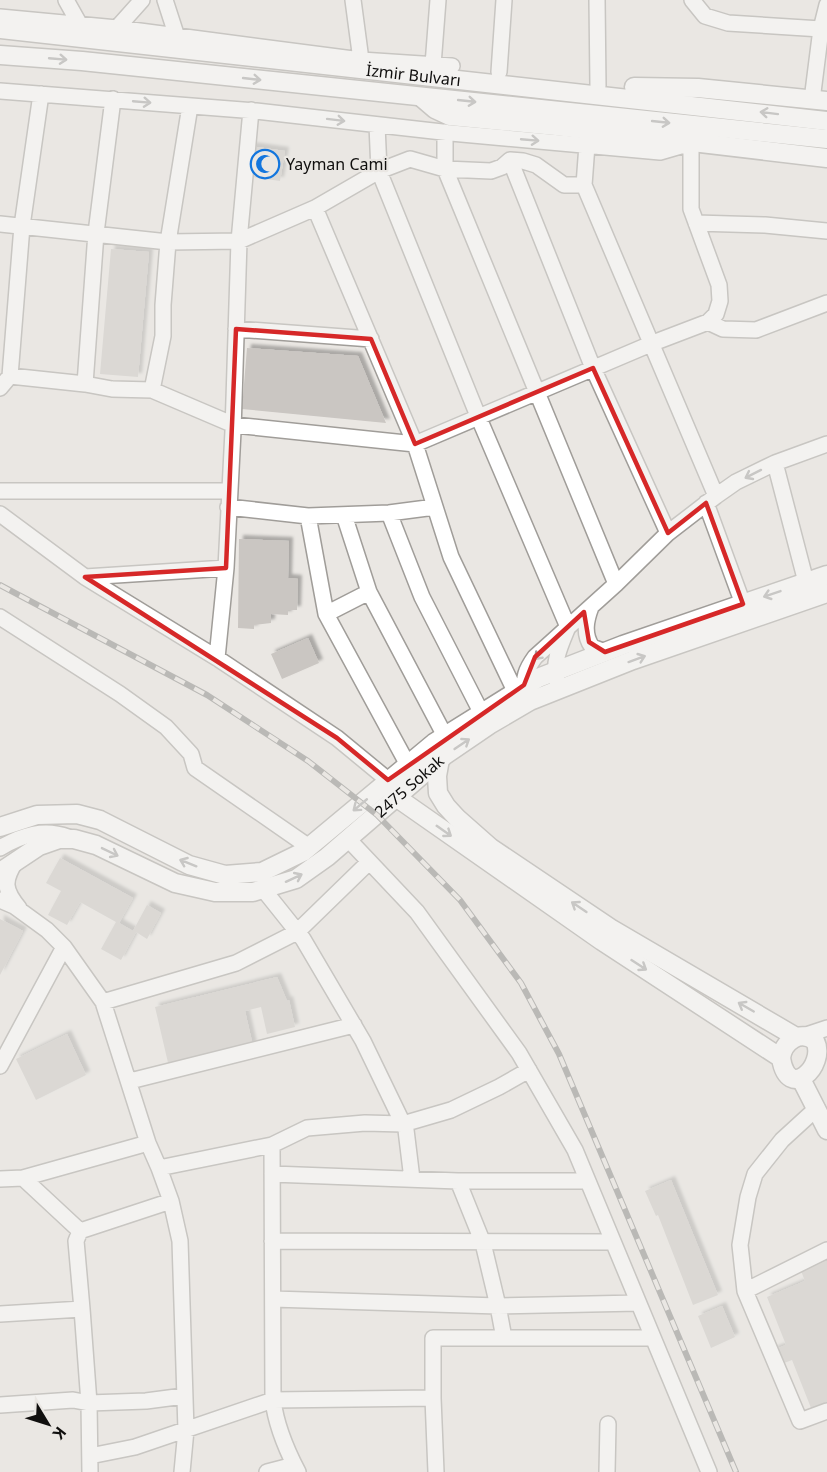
<svg xmlns="http://www.w3.org/2000/svg" width="827" height="1472" viewBox="0 0 827 1472" font-family="'Noto Sans',sans-serif">
  <style>
    .building { fill: #cac6c2; filter: url(#shadow) }
    .lines { fill: none; stroke-linecap: round; stroke-linejoin: round }
    .minor-casing { stroke: #a09d99; stroke-width: 18 }
    .major-casing { stroke: #a09d99; stroke-width: 21 }
    .minor { stroke: #fff; stroke-width: 15 }
    .major { stroke: #fff; stroke-width: 18 }
    .rail-casing { stroke: #82807e; stroke-width: 6 }
    .rail { stroke: #eae7e3; stroke-width: 4; stroke-dasharray: 11; stroke-linecap: butt }
    .oneway { stroke: #9f9f9f }
    .marked { fill: none; stroke: #d62828; stroke-width: 4.5; stroke-linejoin: round }
    .labels { text-anchor: middle; dominant-baseline: central; stroke-width: 4.5; stroke-linejoin: round; paint-order: stroke }
    .street-label { font-size: 16px; fill: #100f0e; stroke: #eae7e3 }
    .poi-label { font-size: 16px; fill: #100f0e; stroke: #eae7e3; text-anchor: start }
  </style>
  <defs>
    <filter id="shadow"><feDropShadow dx="4" dy="-4" stdDeviation="1.5" flood-color="#0004"/></filter>
  </defs>
  <rect width="100%" height="100%" fill="#eae7e3"/>
  <path class="building" d="M250 146 285 151 280 181 245 176Z
    M111 249 149 252 138 377 100 374Z
    M247 348 358 356 386 423 242 409Z
    M239 539 289 541 288 578 298 579 297 610H288V615L271 614V623L254 625V629L238 628Z
    M308 638 319 663 282 679 271 654Z
    M60 858 133 898 119 923 133 931 147 905 161 913 147 939 136 932 121 960 101 949 116 922 80 902 67 925 48 915 61 891 46 883Z
    M0 919 23 931 0 975Z
    M277 977 287 1001 289 1000 295 1027 267 1034 261 1007 245 1011 253 1046 169 1067 155 1007Z
    M67 1034 86 1075 36 1100 16 1059Z
    M671 1180 718 1295 693 1305 658 1215 656 1216 645 1191Z
    M827 1261V1402L811 1408 792 1360 779 1365 773 1350 786 1345 767 1297 805 1281 801 1271Z
    M722 1306 735 1337 711 1348 698 1316Z"/>
  <g class="lines">
    <g class="minor-casing">
      <path id="minor" d="M66 0 80 25
        M165 0 177 37
        M353 0 361 60
        M597 0 598 86
        M692 0 705 16 728 23 821 29
        M0 17 117 28 361 60 452 66
        M117 28 142 0
        M433 65 438 0
        M499 72 504 0
        M0 91 256 111 451 133 660 152 691 143V209L719 285 720 301 716 314 708 322 653 343 415 444 234 425 152 390 112 389 85 384 96 233 113 99
        M812 100 821 29 827 5
        M377 125 379 171 478 416 568 627C561 644 552 662 557 681
        M445 132V169L616 584
        M587 145 584 185 716 496
        M510 160 593 368 668 533
        M315 208 415 444 451 557 515 691
        M696 223 765 225 827 231
        M0 224 168 242 239 241 315 208 379 171 410 159 445 169 491 171 502 167 510 160 523 161 536 165 564 185H584
        M708 322 723 329 756 330 827 303
        M236 329 371 339
        M10 376 85 384
        M0 388 10 376 22 226 41 94
        M152 390 163 336V305L168 242 190 106
        M775 463 806 582
        M0 491H229
        M706 503 743 604
        M228 507 308 516 389 513 435 507
        M389 513 422 597 481 712
        M0 514 85 577 217 658 337 738 388 780
        M344 515 369 592 445 736
        M308 516 326 614 408 765
        M85 577 226 568
        M591 607C586 620 583 634 592 647L605 652
        M326 614 369 592
        M0 617 120 694 166 727 191 754 195 768 309 847
        M217 658 226 568 233 431 239 241 251 110
        M527 693C521 680 527 668 535 657L616 584 668 533 716 496 736 482 775 463 827 444
        M348 839 417 912 519 1053 575 1150 709 1472
        M0 848C22 835 44 828 68 837
        M16 861C3 881 4 890 19 908
        M263 889 303 939 363 1041 406 1130 412 1179
        M0 900 14 906 47 930 64 947 103 1002 148 1143 159 1168 272 1145 273 1400 433 1398 436 1472
        M103 1002 236 963 297 932 369 862
        M803 1036 827 1028
        M0 1066 64 947
        M130 1081 354 1025
        M817 1108 782 1140 755 1174 748 1197 740 1245 745 1291 800 1421 827 1411
        M272 1145 307 1128 365 1123 403 1124 451 1110 499 1087 529 1070
        M159 1168 171 1201 180 1241 186 1430 182 1472
        M272 1174 458 1181H587
        M23 1178 80 1231
        M0 1179 23 1178 148 1143
        M458 1181 483 1243 498 1306 504 1338
        M272 1241 613 1242
        M745 1291 827 1250
        M273 1299 498 1306 638 1303
        M82 1309 89 1403 90 1472
        M0 1314 82 1309 76 1241 80 1231 171 1201
        M433 1398V1338H653
        M0 1405 73 1400 89 1403 146 1401 184 1396
        M90 1456 135 1447 273 1400C276 1426 286 1449 298 1472
        M267 1472 294 1465
        M607 1472 608 1424"/>
    </g>
    <g class="major-casing">
      <g id="major">
        <path id="s1" d="M0 29 827 121"/>
        <path d="M0 55 82 61 827 139"/>
        <path d="M634 87 698 88 827 101"/>
        <path d="M421 97 435 109 450 116 556 126 827 158"/>
        <path d="M440 759 437 776 438 793 446 806 457 818 491 848 610 928 796 1037"/>
        <path d="M396 797 602 941 781 1058C788 1103 827 1065 815 1041 800 1029 783 1042 781 1058"/>
        <path d="M0 827 37 815 77 814 100 820 189 865 225 875 262 872 303 852 434 743 538 678 623 645 827 575"/>
        <path id="s2" d="M0 872 39 846 59 839H74L96 845 175 883 215 892H253L296 879 327 857 445 755 489 725 530 701 633 660 827 593"/>
        <path d="M801 1079 827 1130"/>
      </g>
    </g>
    <use href="#minor" class="minor"/>
    <use href="#major" class="major"/>
    <g class="rail-casing">
      <path id="rail" d="M0 585 207 695 308 761 377 815 460 900 521 983 559 1054 736 1472"/>
    </g>
    <use href="#rail" class="rail"/>
  </g>
  <defs><path id="oneway-shaft" d="M-6 0H5M1.5-3L5.5 0L1.5 3" fill="none" stroke-width="1.6" stroke-linecap="round" stroke-linejoin="round" transform="scale(1.5)"/></defs>
  <g class="oneway">
    <use href="#oneway-shaft" transform="translate(58 59) rotate(5)"/>
    <use href="#oneway-shaft" transform="translate(252 79) rotate(6)"/>
    <use href="#oneway-shaft" transform="translate(467 101) rotate(6)"/>
    <use href="#oneway-shaft" transform="translate(142 102) rotate(5)"/>
    <use href="#oneway-shaft" transform="translate(769 113) rotate(-173)"/>
    <use href="#oneway-shaft" transform="translate(336 120) rotate(7)"/>
    <use href="#oneway-shaft" transform="translate(661 122) rotate(6)"/>
    <use href="#oneway-shaft" transform="translate(530 140) rotate(5)"/>
    <use href="#oneway-shaft" transform="translate(753 474) rotate(153)"/>
    <use href="#oneway-shaft" transform="translate(772 594) rotate(161)"/>
    <use href="#oneway-shaft" transform="translate(541 653) rotate(135)"/>
    <use href="#oneway-shaft" transform="translate(637 659) rotate(-20)"/>
    <use href="#oneway-shaft" transform="translate(462 744) rotate(-34)"/>
    <use href="#oneway-shaft" transform="translate(360 805) rotate(140)"/>
    <use href="#oneway-shaft" transform="translate(444 831) rotate(35)"/>
    <use href="#oneway-shaft" transform="translate(110 852) rotate(26)"/>
    <use href="#oneway-shaft" transform="translate(188 863) rotate(-158)"/>
    <use href="#oneway-shaft" transform="translate(294 878) rotate(-25)"/>
    <use href="#oneway-shaft" transform="translate(579 907) rotate(-146)"/>
    <use href="#oneway-shaft" transform="translate(639 965) rotate(33)"/>
    <use href="#oneway-shaft" transform="translate(746 1007) rotate(-150)"/>
  </g>
  <path d="M0 0H827V1472H0ZM236 329 371 339 415 444 593 368 668 533 706 503 743 604 605 652 589 642 584 612 535 657 524 685 388 780 337 738 85 577 226 568Z" fill="#eae7e3" fill-opacity=".55" fill-rule="evenodd"/>
  <path class="marked" d="M236 329 371 339 415 444 593 368 668 533 706 503 743 604 605 652 589 642 584 612 535 657 524 685 388 780 337 738 85 577 226 568Z"/>
  <defs>
    <g id="mosque-ring" transform="scale(1.5)"><circle r="9.5" fill="#eae7e3" stroke="#1376de" stroke-width="1.5"/><path d="M3.5-4.9A6 6 0 1 0 3.5 4.9A5 5 0 1 1 3.5-4.9Z" fill="#1376de"/></g>
  </defs>
  <g fill-rule="evenodd">
    <use href="#mosque-ring" x="265" y="164"/>
  </g>
  <g class="labels">
    <g class="street-label">
      <text stroke="none"><textPath href="#s1" startOffset="416">İzmir Bulvarı</textPath></text>
      <text stroke="none"><textPath href="#s2" startOffset="464">2475 Sokak</textPath></text>
    </g>
    <g class="poi-label">
      <text x="286" y="164">Yayman Cami</text>
    </g>
  </g>
  <g transform="translate(48 1424) rotate(128)" stroke="#eae7e3" stroke-width="4.5" paint-order="stroke">
  <path d="M0-4.5L10 22L0 15L-10 22Z" fill="#100f0e"/>
  <text y="-9" font-size="16" font-weight="bold" text-anchor="middle" fill="#100f0e">K</text>
  </g>
</svg>
